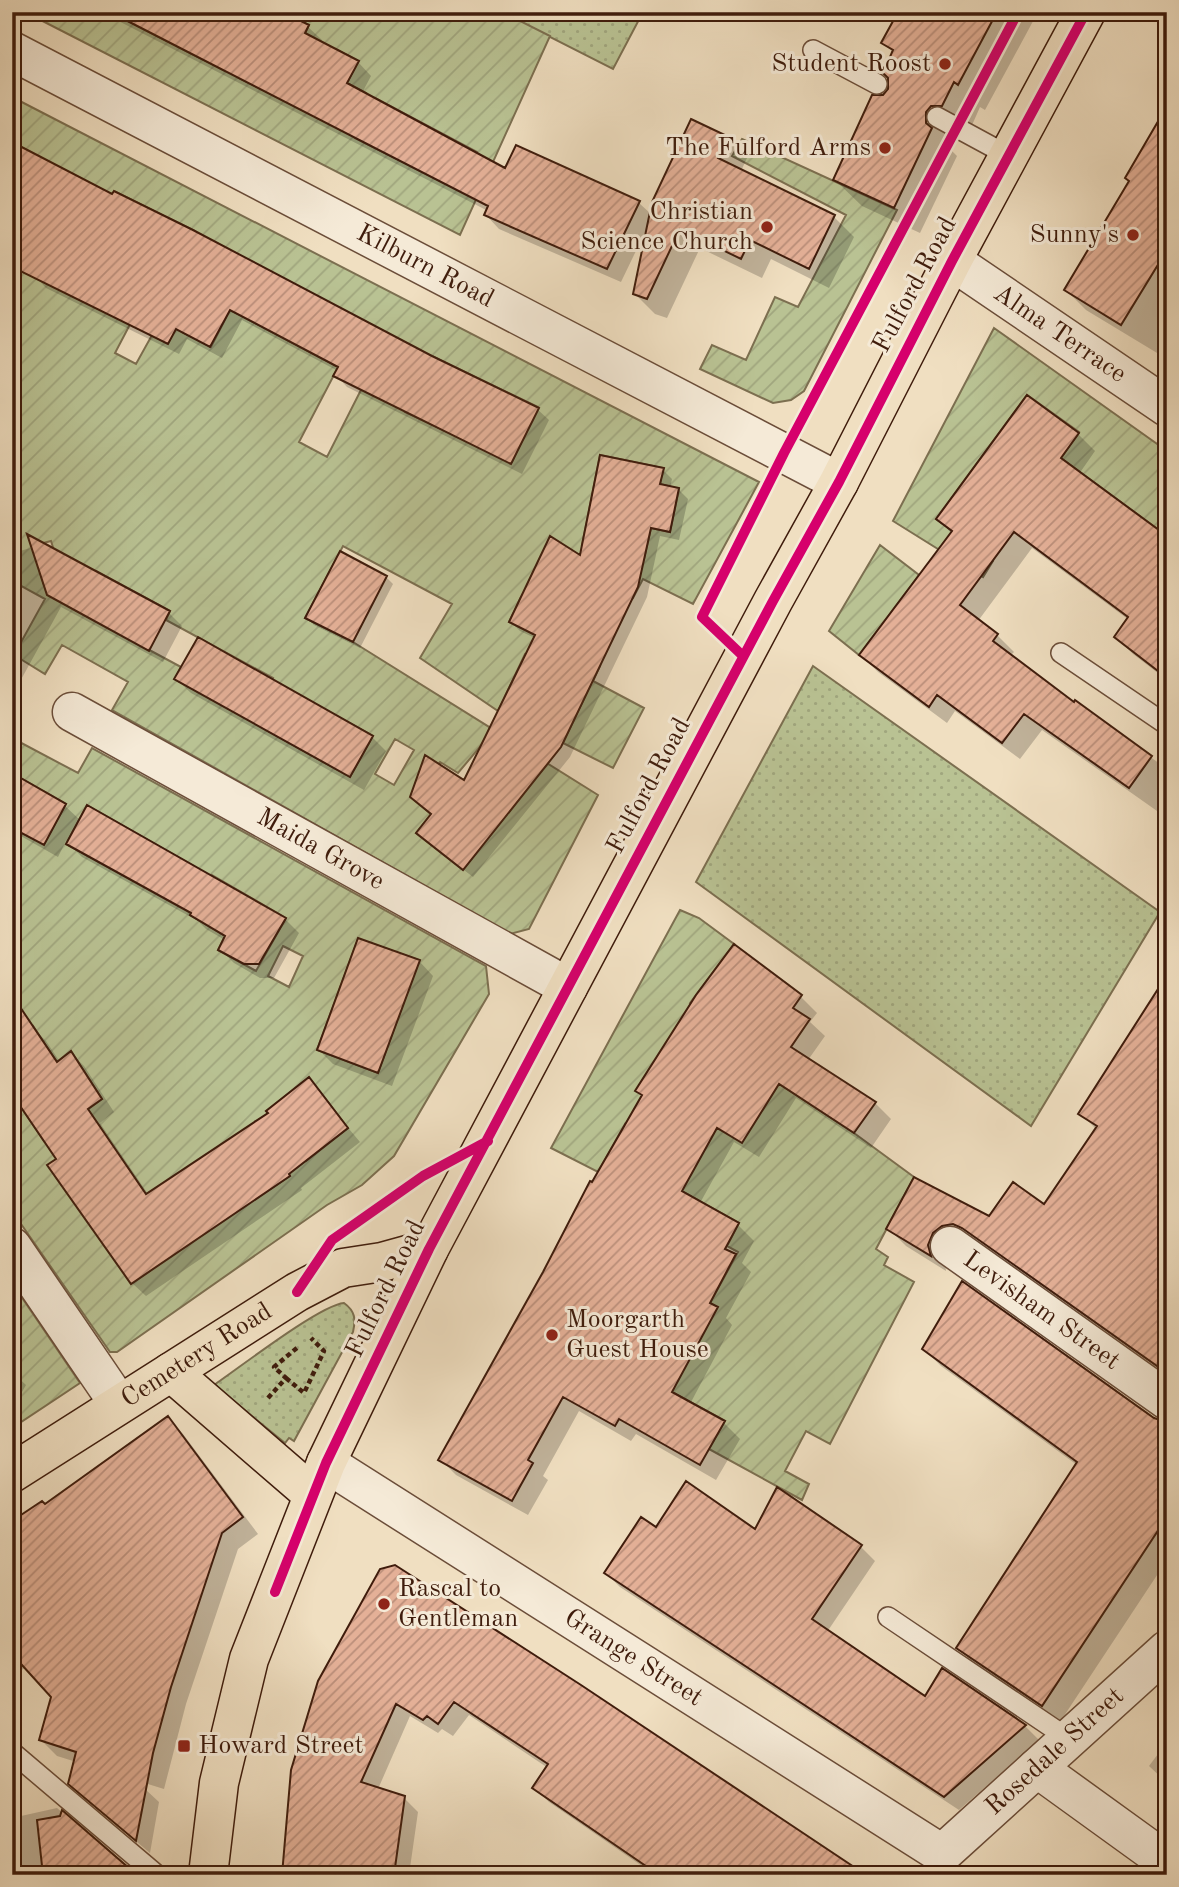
<svg xmlns="http://www.w3.org/2000/svg" width="1179" height="1887" viewBox="0 0 1179 1887" font-family="'Old Standard TT',serif">
  <style>
    .grass { fill: url(#grass-dots); stroke: #7c6f50; stroke-width: 2 }
    .garden { fill: url(#garden-furrows); stroke: #7c6f50; stroke-width: 2; fill-rule: evenodd }
    .shadow { fill: #0003 }
    .building { fill: url(#building-hatch); stroke: #3f1c0c; stroke-width: 2 }
    .lines { fill: none; stroke-linecap: round; stroke-linejoin: round }
    .lane-casing { stroke: #6b4d39; stroke-width: 22 }
    .street-casing { stroke: #6b4d39; stroke-width: 41 }
    .primary-casing { stroke: #3f1c0c; stroke-width: 41 }
    .path { stroke: #3f1c0c; stroke-width: 4.5; stroke-dasharray: 5 3.5; stroke-linecap: butt }
    .lane { stroke: #f5ead7; stroke-width: 19 }
    .street { stroke: #f5ead7; stroke-width: 38 }
    .primary { stroke: #f0dfc1; stroke-width: 38 }
    .cycleway-casing { stroke: #f5ead7; stroke-width: 15 }
    .cycleway { stroke: #d6006c; stroke-width: 10 }
    .poi-dot { fill: #8f2418; stroke: #f5ead7; stroke-width: 2.5 }
    .labels { text-anchor: middle; dominant-baseline: central; stroke-width: 6; stroke-linejoin: round; paint-order: stroke }
    .poi-label { font-size: 26px; fill: #3f1c0c; stroke: #f5ead7; text-anchor: end }
    .street-label { font-size: 26px; fill: #3f1c0c; stroke: #f5ead7 }
  </style>
  <defs>
    <pattern id="grass-dots" width="8" height="8" patternUnits="userSpaceOnUse" patternTransform="scale(1.75)"><rect width="8" height="8" fill="#b9c293"/><path d="M2 2h.1M6 6h.1" fill="none" stroke="#a0a67e" stroke-width="1.8" stroke-linecap="round"/></pattern>
    <pattern id="garden-furrows" width="10" height="10" patternUnits="userSpaceOnUse" patternTransform="scale(1.75)"><rect width="10" height="10" fill="#b9c293"/><path d="M-1 1l2-2M0 10L10 0M9 11l2-2" fill="none" stroke="#a0a67e"/></pattern>
    <pattern id="building-hatch" width="6" height="6" patternUnits="userSpaceOnUse" patternTransform="scale(1.75)"><rect width="6" height="6" fill="#e4b097"/><path d="M-1 1l2-2M0 6l6-6M5 7l2-2" fill="none" stroke="#ba8e7a"/></pattern>
  </defs>
  <rect width="100%" height="100%" fill="#f0dfc1"/>
  <filter id="stains"><feTurbulence type="fractalNoise" baseFrequency=".00286" numOctaves="4"/><feColorMatrix values="0 0 0 0 .2 0 0 0 0 .09 0 0 0 0 .02 0 0 0 .5 -.17"/></filter>
  <radialGradient id="worn" r=".72"><stop offset=".6" stop-color="#630" stop-opacity="0"/><stop offset="1" stop-color="#630" stop-opacity=".3"/></radialGradient>
  <path class="grass" d="M509 12H643L613 69 507 15Z
    M813 666 1160 912 1031 1126 696 882Z
    M344 1303C355 1311 356 1319 353 1332L294 1441 289 1438 285 1443 214 1385C239 1368 320 1305 344 1303Z"/>
  <path class="garden" d="M25 12H122L120 17 225 71 271 12 239 78 346 132 366 93 347 83 358 61 336 49 325 71 295 55 309 25 283 12H509L508 15 550 36 460 235ZM375 98 477 152 458 190 355 138Z
    M12 97 759 482 693 604 643 579 633 598 569 567 521 597 509 622 600 666 593 681 644 708 613 768 563 743 590 686 525 654 498 711 420 658 452 604 343 546 305 618 353 642 598 795 529 929 510 934 112 710 128 682 62 645 45 674 14 655 45 599 12 581ZM114 191 193 230 84 249ZM218 245 350 373 230 310 211 347 182 332ZM137 311 168 344 152 335 136 364 115 353ZM432 356 538 407 512 462 405 412ZM335 373 363 386 327 457 299 442ZM600 455 663 468 660 484 679 489 670 532 651 528 644 559 582 545ZM51 541 63 579 44 585 32 546ZM96 571 170 611 166 620 273 678 250 720 175 679 181 667 75 610ZM285 688 373 736 350 777 263 728ZM489 736 507 814 463 869 416 833 431 814 412 798 440 762 458 773ZM395 739 414 750 394 785 375 774Z
    M742 139 897 210 804 391 791 400 773 403 700 369 712 345 746 360 775 297 798 307 846 215 732 156Z
    M994 328 1167 451V536L1061 458 1079 432 1027 395 936 519 993 561 983 577 893 521Z
    M880 545 919 575 859 655 829 631Z
    M12 738 78 773 92 748 486 966 489 994 394 1156 362 1185 327 1205 117 1352H110L12 1211V1094L44 1141 102 1099 71 1051 57 1062 33 1026 12 1040V828L44 844 66 804 12 773ZM87 805 195 867 175 903 66 844ZM212 875 286 918 256 971 218 950 225 936 190 915ZM358 939 419 960 378 1073 317 1050ZM283 946 303 956 289 987 268 976ZM309 1078 348 1128 306 1161 266 1111ZM255 1122 290 1176 217 1224Z
    M680 910 699 918 734 944 690 1003 723 1028 716 1042 854 1133 914 1177 876 1249 888 1257 884 1265 914 1282 830 1444 806 1431 785 1471 809 1484 802 1500 709 1449 725 1421 661 1386 717 1307 710 1303 738 1252 727 1246 739 1223 682 1191 625 1124 598 1172 551 1148Z
    M12 1283 80 1383 12 1428 14 1371 12 1370Z"/>
  <path class="shadow" d="M101 12H210L308 27 322 40 321 43 358 62 371 76 362 93 506 170 639 203 651 214 726 137 747 158 741 171 834 217 854 237 829 288 771 259 762 278 700 248 667 318 655 314 635 294 647 228 621 282 499 229 486 215 488 211Z
    M900 12H1038L985 110 980 107 969 132H958L952 139V151L957 156 920 233 862 206 835 180 884 96 890 90 894 53 883 43Z
    M1167 108V359L1086 310 1066 290 1131 182Z
    M56 232 431 358 537 409 549 420 522 474 347 387 336 375 338 371 242 320 222 358 187 339 179 354 46 288 35 276Z
    M1078 434 1095 451 1079 474 1167 539V680L1133 654 1116 637 1129 620 1032 548 978 621 997 635 1014 652 1010 656 1167 769V818L1042 730 1020 759 955 711 947 723 878 672 861 655 952 534 938 519Z
    M663 470 672 479 670 488 679 490 688 499 679 540 660 536 647 597 570 757 473 877 428 842 432 815 412 797 465 783 535 638 520 631 511 622 581 557Z
    M44 544 169 613 182 626 163 662 61 607 12 696V566L20 551Z
    M386 577 393 584 360 648 314 625 307 618Z
    M176 679 372 737 386 751 364 790 191 693Z
    M12 775 65 806 80 820 285 919 299 933 274 978H260L234 963 220 949 225 940 206 929 198 921 82 857 66 841 58 857 12 831Z
    M419 961 433 976 392 1086 333 1064 319 1050Z
    M1167 979V1376L981 1244 945 1263 946 1271 906 1246 889 1229 990 1219 1045 1206 1097 1130 1081 1114Z
    M801 997 817 1013 810 1022 825 1036 808 1060 875 1103 891 1119 871 1148 796 1098 759 1157 734 1142 700 1203 738 1225 754 1241 742 1263 751 1272 726 1318 732 1325 690 1404 724 1423 740 1439 716 1480 636 1434 631 1441 579 1411 543 1476 548 1480 528 1515 456 1475 440 1459Z
    M33 1028 46 1041 60 1062 71 1053 84 1066 114 1112 100 1123 148 1194 270 1114 308 1080 360 1142 301 1188 302 1190 146 1296 132 1283 58 1160Z
    M924 1349 1167 1423V1560L1060 1722 975 1665 958 1648 1077 1465 941 1366Z
    M12 1372 26 1385 12 1409Z
    M167 1418 183 1434 258 1534 238 1549 186 1704 164 1789 57 1756 41 1740 53 1697 26 1667 12 1677V1524L45 1506Z
    M778 1489 861 1547 875 1561 827 1632 926 1698 943 1671 1025 1726 1039 1740 959 1810 620 1587 606 1573 656 1529 756 1532Z
    M381 1571 857 1875H655L549 1802 535 1788 548 1768 469 1715 453 1736 442 1729 438 1733 410 1716 378 1789 404 1798 418 1812 409 1875H284Z
    M1167 1742V1783L1149 1766Z
    M145 1789 159 1802 150 1853 104 1814Z
    M57 1808 135 1875H12V1818Z"/>
  <path class="building" d="M110 12H283L309 25 305 33 359 61 347 83 505 168 516 145 640 201 607 269 484 215 488 206Z
    M898 12H997L958 85 954 82 942 106H931L926 112V123L932 128 894 208 833 180 872 95H883L888 89V78L883 73 893 50 881 43Z
    M1167 106V250L1121 325 1064 290 1129 181 1125 178Z
    M691 119 727 136 718 158 835 215 809 269 750 240 741 259 680 229 647 299 633 294 652 202Z
    M12 142 112 194 114 191 193 230 432 356 539 408 511 464 333 376 338 367 230 310 210 347 176 329 168 344 12 267Z
    M1027 395 1079 433 1061 458 1167 536V678L1114 637 1128 617 1014 532 960 605 998 634 993 641 1074 702 1075 700 1152 756 1129 788 1024 714 1002 743 937 695 929 707 859 655 952 531 936 519Z
    M600 455 664 468 660 484 679 488 670 532 651 528 638 587 561 747 463 870 416 833 431 814 410 797 425 755 464 780 535 635 509 622 550 536 580 555Z
    M27 534 170 611 149 651 47 595Z
    M340 551 387 576 353 642 305 618Z
    M198 637 373 736 350 777 174 679Z
    M12 773 66 804 44 845 12 828Z
    M87 805 286 918 259 964H244L218 950 225 936 190 915 191 913 66 844Z
    M358 938 420 960 378 1073 317 1050Z
    M734 944 802 995 793 1008 810 1019 791 1047 876 1102 854 1133 779 1084 742 1143 717 1128 682 1191 739 1223 725 1249 736 1254 710 1303 718 1307 672 1392 725 1421 700 1465 619 1419 615 1426 563 1397 528 1460 533 1463 512 1501 438 1460 543 1272 590 1181 592 1182 642 1095 635 1091 696 995Z
    M1167 975V1373L962 1228 953 1224 942 1226 933 1233 928 1245 931 1256 886 1229 914 1177 989 1216 1013 1182 1044 1204 1097 1126 1078 1114Z
    M12 995 57 1062 71 1051 102 1099 88 1109 146 1194 268 1113 266 1111 309 1077 348 1128 289 1174 290 1176 131 1284 47 1165 56 1159 12 1094Z
    M962 1281 1154 1418 1167 1422V1517L1042 1706 956 1648 1077 1462 922 1349Z
    M168 1416 243 1517 222 1533 171 1687 153 1753 136 1841 68 1784 76 1752 39 1740 51 1697 12 1654V1521L42 1501 45 1504Z
    M686 1481 755 1529 777 1487 862 1545 812 1619 925 1696 942 1668 1026 1725 944 1797 604 1573 641 1517 656 1527Z
    M395 1565 581 1685 866 1875H659L532 1788 548 1764 454 1702 438 1724 427 1716 423 1720 396 1704 361 1782 405 1796 394 1875H282L291 1770 318 1681 380 1569Z
    M62 1810 130 1869 129 1875H43L37 1820 60 1816Z"/>
  <g class="lines">
    <g class="lane-casing">
      <path id="lane" d="M813 50 877 84
        M937 117 1009 156
        M1061 653 1167 725
        M888 1617 1069 1739
        M12 1752 157 1875"/>
    </g>
    <g class="street-casing">
      <g id="street">
        <path id="s1" d="M12 51 839 482"/>
        <path id="s2" d="M952 261 1167 407"/>
        <path id="s3" d="M72 712 568 987"/>
        <path id="s4" d="M950 1246 1167 1400"/>
        <path d="M12 1247 119 1404"/>
        <path id="s5" d="M326 1463 942 1854 1167 1650"/>
        <path d="M1037 1768 1167 1862"/>
      </g>
    </g>
    <g class="primary-casing">
      <g id="primary">
        <path d="M171 1372 312 1494"/>
        <path id="s6" d="M12 1473 297 1292 343 1268 382 1262 429 1249"/>
        <path d="M208 1875 219 1783 249 1659 326 1463 429 1249 773 601 839 482 952 261 1086 12"/>
      </g>
    </g>
    <path class="path" d="M286 1378 304 1393 324 1351 311 1338
      M268 1398 286 1378 274 1367 298 1347"/>
    <use href="#lane" class="lane"/>
    <use href="#street" class="street"/>
    <use href="#primary" class="primary"/>
    <g class="cycleway-casing">
      <path id="cycleway" d="M743 656 702 617 784 453 1018 12
        M297 1292 332 1240 423 1176 488 1141
        M275 1592 326 1463 429 1249 773 601 839 482 952 261 1086 12"/>
    </g>
    <use href="#cycleway" class="cycleway"/>
  </g>
  <g class="poi-dot">
    <circle cx="945" cy="64" r="7"/>
    <circle cx="885" cy="148" r="7"/>
    <circle cx="767" cy="227" r="7"/>
    <circle cx="1133" cy="235" r="7"/>
    <circle cx="552" cy="1335" r="7"/>
    <circle cx="384" cy="1604" r="7"/>
    <rect x="177" y="1739" width="14" height="14" rx="3.5"/>
  </g>
  <g class="labels">
    <g class="poi-label">
      <text x="931" y="64">Student Roost</text>
      <text x="871" y="148">The Fulford Arms</text>
      <text x="753" y="212">Christian<tspan x="753" dy="30">Science Church</tspan></text>
      <text x="1119" y="235">Sunny's</text>
      <text x="566" y="1320" text-anchor="start">Moorgarth<tspan x="566" dy="30">Guest House</tspan></text>
      <text x="398" y="1589" text-anchor="start">Rascal to<tspan x="398" dy="30">Gentleman</tspan></text>
      <text x="198" y="1746" text-anchor="start">Howard Street</text>
    </g>
    <g class="street-label">
      <text stroke="none"><textPath href="#s1" startOffset="466">Kilburn Road</textPath></text>
      <text transform="translate(915 285) rotate(-62)">Fulford Road</text>
      <text stroke="none"><textPath href="#s2" startOffset="130">Alma Terrace</textPath></text>
      <text transform="translate(649 786) rotate(-62)">Fulford Road</text>
      <text stroke="none"><textPath href="#s3" startOffset="284">Maida Grove</textPath></text>
      <text transform="translate(386 1289) rotate(-64)">Fulford Road</text>
      <text stroke="none"><textPath href="#s4" startOffset="112">Levisham Street</textPath></text>
      <text stroke="none"><textPath href="#s6" startOffset="219">Cemetery Road</textPath></text>
      <text stroke="none"><textPath href="#s5" startOffset="364">Grange Street</textPath></text>
      <text stroke="none"><textPath href="#s5" startOffset="882">Rosedale Street</textPath></text>
    </g>
  </g>
  <rect width="1179" height="1887" fill="none" stroke="#f0dfc1" stroke-width="42"/>
  <rect x="14" y="14" width="1151" height="1859" fill="none" stroke="#3f1c0c" stroke-width="3.5"/>
  <rect x="21" y="21" width="1137" height="1845" fill="none" stroke="#3f1c0c" stroke-width="2"/>
  <rect width="100%" height="100%" filter="url(#stains)"/>
  <rect width="100%" height="100%" fill="url(#worn)"/>
</svg>
